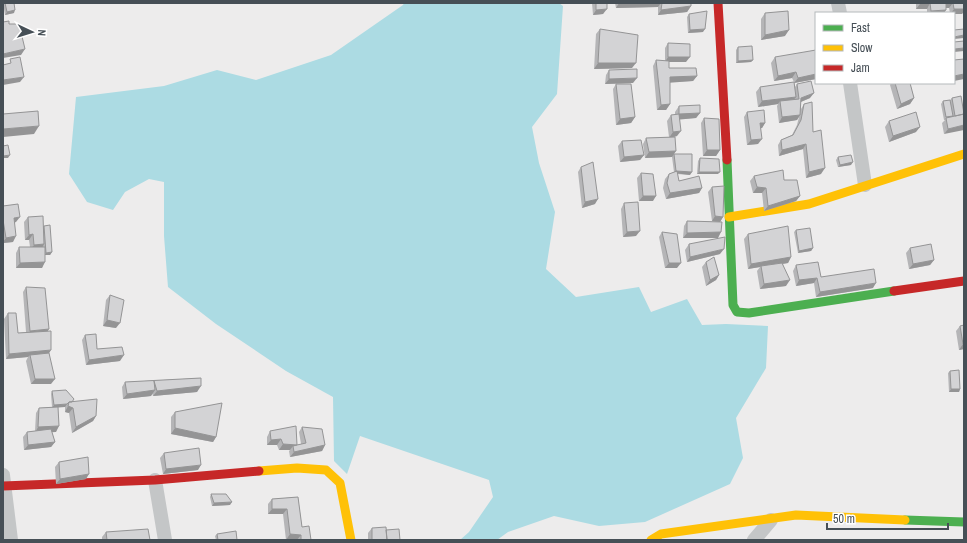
<svg xmlns="http://www.w3.org/2000/svg" width="967" height="543" viewBox="0 0 967 543" font-family="'Archivo Narrow',sans-serif">
  <style>
    .water { fill: #acdbe3 }
    .lines { fill: none; stroke-linecap: round; stroke-linejoin: round }
    .street { stroke: #c4c6c7; stroke-width: 14 }
    .fast { stroke: #4caf50; stroke-width: 9 }
    .slow { stroke: #ffc107; stroke-width: 9 }
    .jam { stroke: #c62828; stroke-width: 9 }
    .wall { fill: #b5b5b7 }
    .shaded-wall { fill: #949495 }
    .building { fill: #d3d3d5; stroke: #949495 }
  </style>
  <rect width="100%" height="100%" fill="#edecec"/>
  <path class="water" d="M404 3H559L563 6 557 94 532 127 539 163 555 212 546 269 576 297 639 287 651 312 687 299 702 325 726 324 768 326 766 368 736 418 743 458 730 484 645 522 599 526 554 516 508 532 497 540H460L469 532 493 497 489 480 360 436 347 474 334 461 333 397 286 371 216 324 168 287 164 236V182L149 179 125 192 113 210 87 202 69 174 76 97 164 86 217 70 256 80 331 55 403 5Z"/>
  <g class="lines">
    <path class="street" d="M838 3 840 13
      M850 83 865 185
      M3 475 11 540
      M155 480 165 540
      M754 540 771 520"/>
    <path class="fast" d="M727 160 733 305 737 312 749 313 894 291
      M905 520 964 522"/>
    <path class="slow" d="M729 217 809 204 964 154
      M259 471 297 468 326 470 340 483 351 540
      M651 540 661 534 796 515 905 520"/>
    <path class="jam" d="M718 3 727 160
      M894 291 964 281
      M3 486 155 480 259 471"/>
  </g>
  <path class="wall" d="M3 3H14V13L5 15Z
    M592 3H607L603 14 593 15Z
    M615 3H661L658 7 616 8Z
    M661 3H691V6L687 12 658 15V7Z
    M916 3H964V11L962 14H954V13H950L949 8H946L944 13H927V9H916Z
    M765 13 785 36 761 40V19Z
    M689 14 703 32 688 33 687 17Z
    M600 29 632 68 594 69 596 34Z
    M668 43 686 62H669V68L697 76 693 81 670 82V104L666 110H657L653 66 656 60 665 61V48Z
    M738 47 753 60 751 62 736 63V50Z
    M775 57 816 79 794 83 795 87 797 84 810 98 801 102V109L804 104 813 132 821 174 806 178 803 149 779 156 778 145 781 140 792 135 797 125 799 117 797 120 779 123 777 106 778 104 758 107 756 92 760 87 794 82 792 78 774 81 771 63Z
    M609 70 633 83 605 84 606 75Z
    M891 83H910L914 98 910 104 897 109 890 85Z
    M616 84 635 117 631 123 616 125 613 89Z
    M952 98 964 114 944 134 942 123 945 120H944L941 104 943 101 950 100Z
    M679 106 700 113 696 118 680 119 677 136 674 137V154L690 175 677 174 679 181 702 188 699 193 666 199 663 188 665 179 669 174 674 172 672 157 645 158 643 144 646 138 669 137 667 121 671 115H675V112Z
    M747 112 765 123 762 128H761L758 144 747 145 744 117Z
    M704 118 720 150 716 156H703L701 123Z
    M889 121 916 132 889 142 885 127Z
    M622 141 644 155 640 160 620 162 618 146Z
    M838 157 851 165 838 167 836 160Z
    M700 158 718 174H697L698 161Z
    M581 167 595 204 582 208 578 172Z
    M641 173 653 201H639L637 178Z
    M754 176 784 180 800 196 796 201 764 211 762 193H753L750 181Z
    M712 187 723 217 720 222 718 238H683L684 226 687 221 716 222 712 221 708 192Z
    M624 203 636 236 623 237 621 209Z
    M3 206 16 222 14 223 13 242 3 243Z
    M28 217 43 226H44L52 252 50 255H45L42 268H16V253L19 247H30L29 240H25L24 222Z
    M796 230 813 248 811 251 798 253 794 232Z
    M662 232 677 268H665L659 237Z
    M748 234 791 257 788 263 783 264 786 286 760 289 757 271 760 267 748 269 744 239Z
    M689 244 720 254 687 262 685 250Z
    M910 248 934 260 930 265 909 269 906 253Z
    M706 262 719 275 716 280 706 286 702 267Z
    M796 265 821 277 873 288 816 297 814 283 796 286 793 271Z
    M26 287 48 331 49 354 51 384H31L26 361 28 357 6 359 4 319 8 313 18 333 26 332 23 292Z
    M110 295 116 328 103 326 106 300Z
    M960 326 964 349 959 350 956 331Z
    M85 335 97 349 120 361 86 365 82 340Z
    M950 371 960 389 959 392H949L948 373Z
    M201 378 197 392 153 396 152 393 151 396 123 399 122 387 125 382Z
    M52 391 72 402 96 416 93 421 72 433 69 413 65 412V407H58L56 432H52L55 442 51 447 24 450 23 437 27 432 35 431 36 413 39 408 52 407 51 394Z
    M175 412 216 437 213 442 171 434V417Z
    M302 427 325 445 322 451 290 457 289 451 290 450H279L277 445H267V437L270 431 297 445 301 444 299 432Z
    M164 453 198 470 163 474 160 458Z
    M59 462 86 479 56 484 55 467Z
    M211 494 230 505 212 506 210 497Z
    M298 497 302 527 311 540H286L283 514H268V504L272 499Z
    M372 528 386 530 400 540H368V533Z
    M106 532 150 540H102V537Z
    M217 534 237 540H216L215 536Z"/>
  <path class="shaded-wall" d="M619 3H661L658 7 616 8Z
    M930 3 927 9H916L920 4Z
    M946 3H953L949 8H942Z
    M691 6 687 12 658 15 661 10Z
    M607 9 603 14 593 15 596 10Z
    M954 9H964V11L962 14H954V13H951Z
    M15 10 14 13 5 15 7 12Z
    M946 10 944 13H929L931 11Z
    M705 29 703 32 688 33 690 30Z
    M789 30 785 36 761 40 765 35Z
    M964 35V38L954 39V37Z
    M964 48V51L954 52V49Z
    M25 49 21 55 3 58V54Z
    M668 57H690L686 62H665Z
    M753 60 751 62 736 63 738 61Z
    M598 63H636L632 68 594 69Z
    M796 72 792 78 774 81 778 76Z
    M816 74V79L794 83 798 78Z
    M964 74V79L954 81V76Z
    M697 76 693 81 666 83 670 77Z
    M24 77 20 82 3 85V80Z
    M637 78 633 83 605 84 609 79Z
    M814 93 810 98 798 103 801 98Z
    M796 97 792 102 780 101 778 104 758 107 762 101Z
    M914 98 910 104 897 109 901 104Z
    M670 104 666 110H657L661 105Z
    M700 113 696 118 675 120 679 114Z
    M800 115 797 120 779 123 782 117Z
    M635 117 631 123 616 125 620 119Z
    M760 123H765L762 128 756 129Z
    M964 125V130L944 134 948 129Z
    M39 126 34 134 3 137V129Z
    M920 127 916 132 889 142 893 136Z
    M681 131 677 136 669 138 673 132Z
    M762 139 758 144 747 145 751 140Z
    M806 144 803 149 779 156 782 150Z
    M707 150H720L716 156H703Z
    M676 151 672 157 645 158 649 152Z
    M10 155 8 158H3V156Z
    M644 155 640 160 620 162 624 157Z
    M853 162 851 165 838 167 840 165Z
    M825 168 821 174 806 178 809 172Z
    M676 171 692 172 690 175 674 173Z
    M699 172H720L718 174H697Z
    M757 187 766 188 762 193H753Z
    M702 188 699 193 666 199 670 193Z
    M643 196H656L653 201H639Z
    M800 196 796 201 764 211 768 206Z
    M598 199 595 204 582 208 585 202Z
    M715 216 723 217 720 222 712 221Z
    M20 217 16 222 10 223 14 218Z
    M640 231 636 236 623 237 627 232Z
    M721 232 718 238H683L687 233Z
    M33 234 29 240H25L29 235Z
    M16 236 13 242 3 243V242L6 238Z
    M44 244 41 250H30L34 245Z
    M813 248 811 251 798 253 799 251Z
    M724 249 720 254 687 262 690 257Z
    M52 252 50 255H44L46 253Z
    M791 257 788 263 761 267V266L760 267 748 269 751 264Z
    M934 260 930 265 909 269 913 264Z
    M45 262 42 268H16L20 263Z
    M669 263H681L677 268H665Z
    M719 275 716 280 706 286 710 280Z
    M817 278 814 283 796 286 799 280Z
    M790 280 786 286 760 289 764 284Z
    M876 283 873 288 816 297 820 292Z
    M107 320 120 323 116 328 103 326Z
    M49 329 46 334 27 336 30 331Z
    M963 344H964V349L959 350Z
    M51 350 48 355H30L28 357 6 359 9 354Z
    M124 355 120 361 86 365 89 360Z
    M35 379H55L51 384H31Z
    M201 386 197 392 153 396 157 391Z
    M951 389H960L959 392H949Z
    M155 390 151 396 123 399 127 394Z
    M67 404 65 407 52 408 54 405Z
    M68 406 73 408 69 413 65 412Z
    M96 416 93 421 72 433 76 427Z
    M59 426 56 432 35 433 38 427Z
    M175 428 216 437 213 442 171 434Z
    M281 439 277 445H267L271 440Z
    M55 442 51 447 24 450 28 445Z
    M283 444 297 445 293 446 290 450H279Z
    M325 445 322 451 290 457 294 452Z
    M201 465 198 470 163 474 166 469Z
    M89 474 86 479 56 484 60 479Z
    M232 502 230 505 212 506 214 503Z
    M272 509H287L283 514H268Z
    M290 534 301 535 297 540H286Z"/>
  <path class="building" d="M5 3H14L15 10 7 12Z
    M596 3H607V9L596 10Z
    M662 3H691V6L661 10Z
    M920 3H947H946V10L931 11 930 3 920 4Z
    M953 3H964V9H954Z
    M707 11 705 29 690 30 689 14Z
    M788 11 789 30 765 35V13Z
    M9 21V24H19L25 49 3 54V22Z
    M600 29 638 35 636 63H598Z
    M964 29V35L954 37V30Z
    M964 41V48L954 49V42Z
    M668 43 690 44V57H668Z
    M752 46 753 60 738 61V47Z
    M816 50V74L798 78 796 72 778 76 775 57Z
    M20 57 24 77 3 80V65L11 63 10 59Z
    M964 59V74L954 76V60Z
    M656 60 669 61V68H696L697 76 670 77V104L661 105Z
    M637 69V78L609 79V70Z
    M811 81 814 93 801 98 800 115 782 117 780 101 799 99 797 84Z
    M794 82 796 97 762 101 760 87Z
    M895 83H910L914 98 901 104Z
    M616 84H631L635 117 620 119Z
    M961 96 964 114 955 116 952 98Z
    M950 100 953 116 946 117 943 101Z
    M812 102 813 132 821 130 825 168 809 172 806 144 782 150 781 140 793 135 801 120 804 104Z
    M700 105V113L679 114V106Z
    M764 110 765 123H760L762 139 751 140 747 112Z
    M38 111 39 126 3 129V114Z
    M916 112 920 127 893 136 889 121Z
    M679 114 681 131 673 132 671 115Z
    M964 114V125L948 129 946 118Z
    M704 118 719 119 720 150H707Z
    M675 137 676 151 649 152 646 138Z
    M641 140 644 155 624 157 622 141Z
    M8 145 10 155 3 156V146Z
    M674 154H692V172L676 171Z
    M851 155 853 162 840 165 838 157Z
    M700 158 719 159 720 172H699Z
    M593 162 598 199 585 202 581 167Z
    M783 170 784 180H797L800 196 768 206 766 188 757 187 754 176Z
    M677 171 679 181 699 176 702 188 670 193 667 183 669 174Z
    M641 173 653 174 656 196H643Z
    M724 186 723 217 715 216 712 187Z
    M638 202 640 231 627 232 624 203Z
    M18 204 20 217 14 218 16 236 6 238 3 220V206Z
    M43 216 44 244 34 245 33 234 29 235 28 217Z
    M687 221 722 222 721 232 687 233Z
    M50 225 52 252 46 253 44 226Z
    M788 226 791 257 751 264 748 234Z
    M810 228 813 248 799 251 796 230Z
    M662 232 677 234 681 263H669Z
    M725 237 724 249 690 257 689 244Z
    M931 244 934 260 913 264 910 248Z
    M19 247H45V262L20 263Z
    M714 257 719 275 710 280 706 262Z
    M818 262 821 277 874 269 876 283 820 292 817 278 799 280 796 265Z
    M782 263 790 280 764 284 761 266Z
    M26 287 45 288 49 329 30 331Z
    M110 295 124 300 120 323 107 320Z
    M8 313H16L18 333 51 331V350L9 354Z
    M964 325V344H963L960 326Z
    M96 334 97 349 122 347 124 355 89 360 85 335Z
    M49 353 55 379H35L30 355Z
    M959 370 960 389H951L950 371Z
    M201 378V386L157 391 154 381 155 390 127 394 125 382Z
    M66 390 74 399 72 402H69L67 404 54 405 52 391Z
    M97 399 96 416 76 427 73 408 68 406 69 402Z
    M222 403 216 437 175 428V412Z
    M58 407 59 426 38 427 39 408Z
    M296 426 297 445 306 443 302 427 322 429 325 445 294 452 293 446 297 445 283 444 281 439 271 440 270 431Z
    M51 429 55 442 28 445 27 432Z
    M199 448 201 465 166 469 164 453Z
    M88 457 89 474 60 479 59 462Z
    M211 494H226L232 502 214 503Z
    M298 497 302 527 309 526 311 540H301V535L290 534 287 509H272V499Z
    M386 527 387 540H372V528Z
    M148 529 150 540H107L106 532Z
    M399 529 400 540H387L386 530Z
    M236 531 237 540H218L217 534Z"/>
  <rect width="967" height="543" fill="none" stroke="#464f56" stroke-width="8"/>
  <rect x="815" y="12" width="140" height="72" fill="#ffffff" stroke="#b5b9bb"/>
  <rect x="823" y="25" width="20" height="6" fill="#4caf50" stroke="#b5b9bb"/>
  <text x="851" y="32" font-size="12" fill="#464f56">Fast</text>
  <rect x="823" y="45" width="20" height="6" fill="#ffc107" stroke="#b5b9bb"/>
  <text x="851" y="52" font-size="12" fill="#464f56">Slow</text>
  <rect x="823" y="65" width="20" height="6" fill="#c62828" stroke="#b5b9bb"/>
  <text x="851" y="72" font-size="12" fill="#464f56">Jam</text>
  <g transform="translate(32 32) rotate(94)" stroke="#ffffff" stroke-width="3" paint-order="stroke">
  <path d="M0-3L7 15L0 10L-7 15Z" fill="#464f56"/>
  <text y="-6" font-size="11" font-weight="bold" text-anchor="middle" fill="#464f56">N</text>
  </g>
  <path d="M827 523v6h121v-6" fill="none" stroke="#464f56" stroke-width="2"/>
  <text x="833" y="523" font-size="12" fill="#464f56" stroke="#ffffff" stroke-width="3" paint-order="stroke">50 m</text>
</svg>
